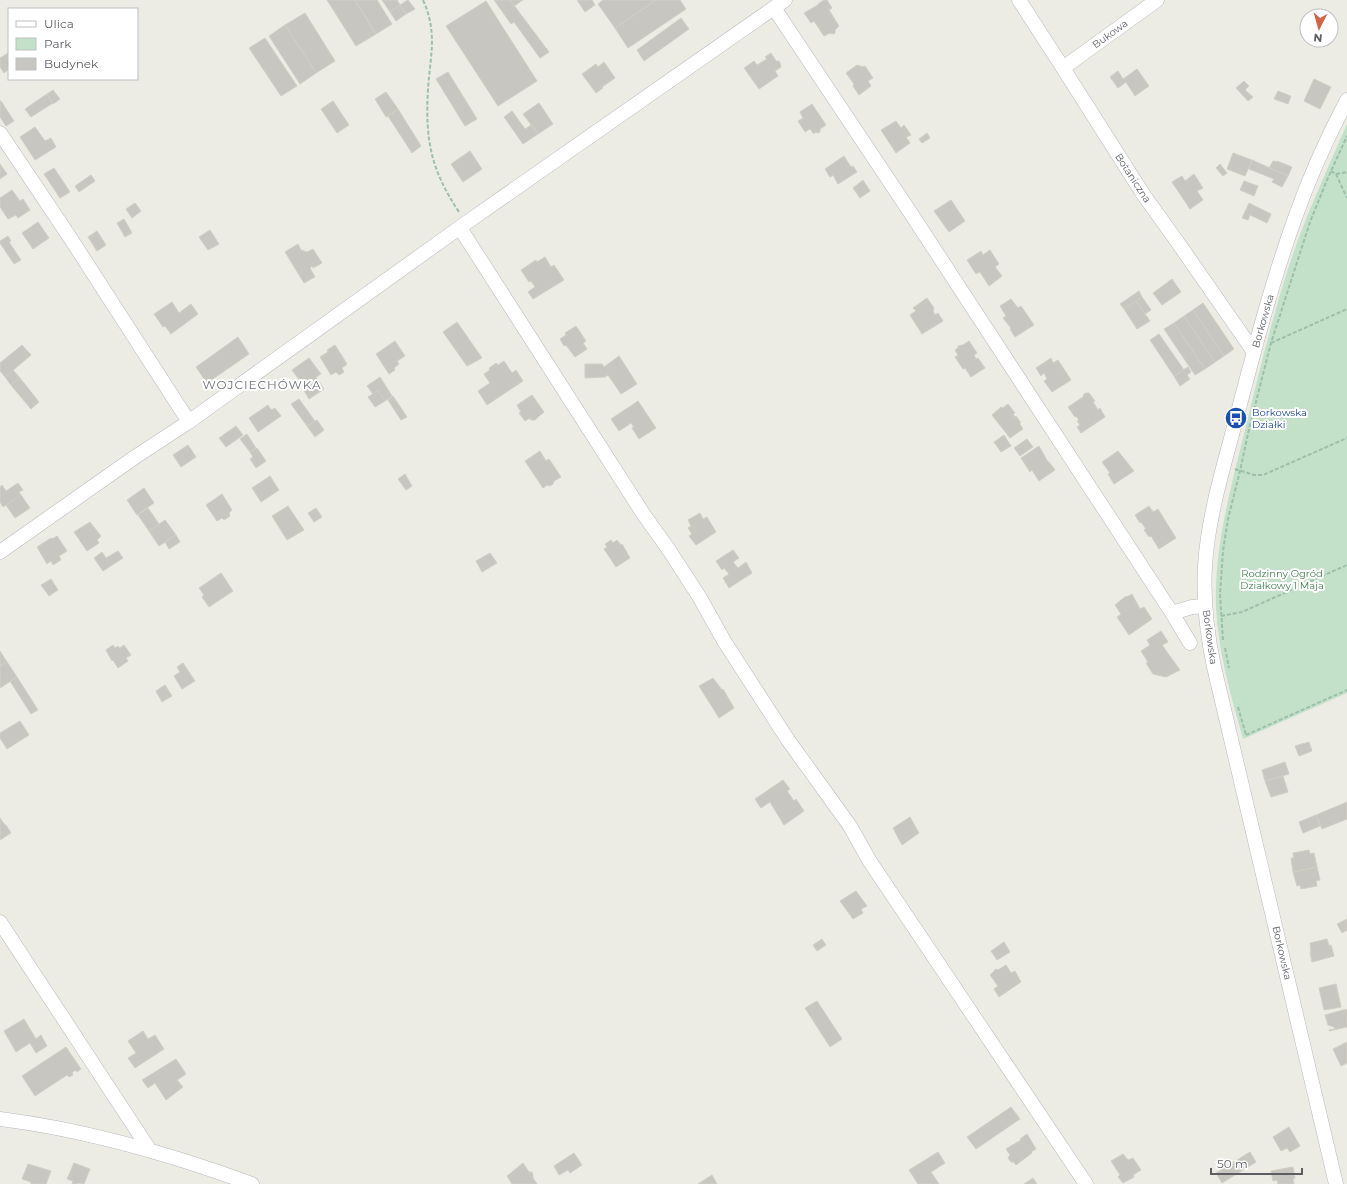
<svg xmlns="http://www.w3.org/2000/svg" width="1347" height="1184" viewBox="0 0 1347 1184" font-family="Montserrat,sans-serif">
  <style>
    .green { fill: #c3e1c8 }
    .building { fill: #c8c6c0; stroke: #d1cfc3 }
    .lines { fill: none; stroke-linecap: round; stroke-linejoin: round }
    .minor-casing { stroke: #b6b8bc; stroke-width: 15 }
    .path { stroke: #9cbfac; stroke-width: 2; stroke-dasharray: 4 2; stroke-linecap: butt }
    .minor { stroke: #fff; stroke-width: 14 }
    .labels { text-anchor: middle; dominant-baseline: central; stroke-width: 4; stroke-linejoin: round; paint-order: stroke }
    .street-label { font-size: 10px; fill: #5c5e63; stroke: #fff }
    .transit-label { font-size: 10px; fill: #164399; stroke: #fff; text-anchor: start }
    .park-label { font-size: 10px; fill: #3f7f4c; stroke: #fff }
    .quarter-label { font-size: 12px; letter-spacing: 1px; fill: #6d7075; stroke: #fff }
  </style>
  <rect width="100%" height="100%" fill="#edece4"/>
  <path class="green" d="M1347 124V693L1243 739C1231 696 1218 652 1216 607 1214 548 1230 491 1244 434 1256 384 1268 334 1283 285 1299 230 1324 177 1347 124Z"/>
  <path class="building" d="M327 0H355L376 34 356 46Z
    M355 0H377L392 24 376 34Z
    M382 0H397L400 5 390 12Z
    M408 0 415 9 406 14 400 5Z
    M494 0H510L549 52 540 58 514 22 511 24Z
    M510 0H523L514 6Z
    M577 0H592L595 5 585 12Z
    M603 0H656L615 28 598 4Z
    M656 0H680L686 9 628 48 615 28Z
    M824 0H827L832 8 829 10 839 26 835 30V33L833 34 830 33 824 36 814 21 811 23 804 13 818 5V4Z
    M486 1 537 81 498 106 446 26Z
    M400 5 406 14 396 21 390 12Z
    M305 13 335 61 316 73 285 25Z
    M681 18 689 29 644 61 637 50Z
    M285 25 316 73 300 84 269 36Z
    M265 38 297 86 281 96 249 48Z
    M8 53 9 69 4 73 0 67V58Z
    M771 53 776 61H779L780 63 781 67 775 71 778 76 759 89 744 68 754 61 757 65 767 59 765 57Z
    M604 62 615 78 602 87 603 88 596 93 582 74 596 64 598 67Z
    M857 65 863 67 865 66 873 78 868 81 871 86 859 95 853 86 854 84 846 73Z
    M1137 69 1149 86 1135 96 1126 82 1118 88 1110 77 1118 71 1123 79Z
    M448 72 477 119 465 126 436 79Z
    M1314 79 1331 87 1320 109 1304 101Z
    M1244 81 1249 86 1245 90 1253 97 1248 101 1236 88Z
    M53 90 60 99 53 104 47 94Z
    M1278 91 1291 96 1288 104 1274 99Z
    M386 92 398 109 386 117 375 99Z
    M47 94 53 103 31 117 25 109Z
    M0 101H1L14 121 6 126 0 117Z
    M333 101 349 125 337 133 321 109Z
    M539 103 553 124 538 134 523 114Z
    M812 104 826 125 820 129V132L818 133 815 132 814 134 810 129 805 132 798 121 803 118 800 112Z
    M398 109 421 146 412 153 388 116Z
    M512 111 525 129 531 125 538 134 523 144 504 117Z
    M896 121 901 128 904 125 911 135 906 137 910 143 896 153 881 130Z
    M35 127 45 141 51 138 56 147 35 160 20 137Z
    M927 133 930 138 922 143 919 139Z
    M470 151 482 169 463 182 451 164Z
    M1233 153 1252 160 1245 176 1227 169Z
    M844 156 851 167 853 166 857 172 838 184 833 175 830 177 825 169Z
    M1252 160 1288 176 1282 187 1272 182 1274 179 1249 169Z
    M1273 161 1277 162V161L1292 167 1288 176 1269 168Z
    M0 164 7 174 0 179Z
    M1220 164 1227 173 1223 176 1216 168Z
    M54 168 70 192 60 198 44 174Z
    M1194 174 1203 188 1197 191 1203 200 1190 209 1172 182 1182 176 1185 181Z
    M91 175 95 181 79 192 75 186Z
    M863 180 870 191 860 198 853 188Z
    M1244 181 1258 186 1254 196 1240 190Z
    M12 190 20 201 23 199 30 210 18 218 16 215 8 219 0 207V198Z
    M951 200 965 221 949 232 934 211Z
    M135 203 141 211 132 218 126 209Z
    M1249 203 1271 214 1267 223 1250 215 1248 220 1242 218Z
    M124 219 132 233 125 237 117 223Z
    M38 222 49 238 33 249 22 233Z
    M210 230 219 244 208 250 199 237Z
    M97 231 106 245 97 251 88 237Z
    M8 236 11 241 9 242 21 260 14 264 0 243V241Z
    M298 244 301 250 307 252 313 249 322 263 313 268 312 266 310 268 315 277 304 283 285 252Z
    M990 250 999 264 995 267 1002 276 989 286 980 272 976 274 967 260 981 251 983 255Z
    M545 257 551 267 554 265 564 280 533 299 528 292 535 287 531 281 529 282 521 270 536 260 537 262Z
    M1172 279 1181 292 1162 305 1153 293Z
    M1139 291 1142 297 1124 309 1120 304Z
    M1142 297 1151 310 1145 314 1136 301Z
    M927 298 934 308 933 311 935 315 938 313 943 321 922 334 910 315 916 311 913 308Z
    M1011 299 1018 308 1021 306 1034 325 1015 337 1010 329 1011 328 1003 318 1006 316 1000 306Z
    M1136 301 1150 321 1137 329 1124 309Z
    M172 302 179 313 191 304 198 314 171 334 165 326 163 327 154 314Z
    M1203 303 1234 349 1224 356 1193 310Z
    M1193 310 1224 356 1215 362 1184 316Z
    M1184 316 1215 362 1205 369 1174 323Z
    M457 322 482 358 467 366 443 332Z
    M1174 323 1205 369 1195 375 1164 329Z
    M576 326 586 341 583 343 587 349 575 357 566 345 564 346 560 339 566 335 565 333Z
    M1159 334 1184 370 1174 376 1150 340Z
    M238 337 249 354 207 383 196 367Z
    M395 341 405 356 397 361 399 364 394 368 395 370 389 374 376 354Z
    M969 341 977 353 974 355 976 359 978 358 985 368 971 377 965 368 963 369 955 357 958 355 955 350 958 348V346L963 345Z
    M22 345 31 355 5 377 0 371V363Z
    M335 345 347 364 342 368 344 372 339 375 336 372 331 375 320 357 328 352 327 350Z
    M619 356 637 384 621 394 608 375 605 377 585 378V364H602L604 367Z
    M309 358 321 374 316 377 324 389 309 399 303 389 307 386 305 384 303 385 292 370Z
    M1051 358 1053 363 1058 360 1071 380 1052 392 1044 381 1047 379 1044 373 1041 376 1036 368Z
    M504 361 512 373 516 370 523 381 487 405 478 391 490 383 484 374 490 370 489 368 496 363 498 365Z
    M1188 367 1191 372 1187 375 1190 379 1180 386 1174 376Z
    M13 370 20 378 11 385 5 377Z
    M380 377 392 396 385 401 378 391 373 394 367 386Z
    M20 378 39 402 31 409 11 385Z
    M378 391 385 401 375 407 368 397Z
    M1086 393H1089L1095 401 1093 402 1098 410 1100 408 1105 417 1081 433 1077 427 1080 425 1077 421 1079 420 1076 416 1075 417 1068 407 1083 397 1084 394Z
    M532 395 544 412 538 417 535 420H531L530 418 525 421 519 413 521 412 517 405Z
    M393 396 407 417 401 420 388 400Z
    M299 399 315 421 307 426 291 404Z
    M638 401 656 428 639 439 632 428 634 427 631 423 619 431 611 419Z
    M1008 404 1015 413 1013 414 1015 417 1016 416 1021 423H1019L1023 429 1010 438 992 415 1001 407 1003 408Z
    M268 405 271 410 275 408 281 416 258 432 249 418Z
    M317 420 324 430 315 437 307 426Z
    M236 426 243 435 226 447 219 438Z
    M247 434 256 448 250 452 240 439Z
    M1004 435 1011 446 1001 452 994 442Z
    M1027 439 1033 447 1020 456 1014 448Z
    M188 445 196 457 181 467 173 455Z
    M1039 446 1048 462H1049L1055 470 1039 481 1032 470 1030 472 1021 458Z
    M257 448 266 461 256 468 250 459 253 457 250 452Z
    M540 451 546 461 549 459 561 477 554 481 553 484 550 486 547 485 543 488 525 461Z
    M1118 451 1134 471 1114 484 1108 474 1110 473 1102 462Z
    M405 474 412 486 406 490 398 479Z
    M270 476 279 490 261 502 252 488Z
    M18 483 23 490 19 492 21 495 3 507 0 502V487L2 485 6 491Z
    M144 488 154 503 137 515 127 500Z
    M222 494 232 510 229 513 230 516 224 520 222 518 217 521 206 505Z
    M21 495 30 508 15 518 6 505Z
    M288 506 304 530 287 540 272 516Z
    M1149 506 1153 512 1158 509 1176 538 1159 549 1151 536 1149 537 1144 530 1146 529 1141 522 1140 523 1135 515Z
    M148 508 159 524 149 531 138 515Z
    M316 508 322 517 314 522 308 513Z
    M700 513 703 519 707 517 716 532 696 545 689 536 692 534 688 528 691 526 688 520Z
    M165 520 176 535 159 546 149 531Z
    M90 522 101 536 97 540 99 543 87 551 74 532Z
    M176 535 180 542 169 549 165 542Z
    M57 536 67 551 59 556 61 560 53 565 51 561 47 564 37 547 51 538 52 539Z
    M611 540 613 543 617 540 621 545 622 544 630 558 616 567 604 549 607 547 605 544Z
    M733 550 739 558 733 562 738 568 746 562 752 573 729 588 723 578 729 574 724 568 722 570 716 561Z
    M118 551 123 558 103 571 94 558 102 552 106 558Z
    M490 553 497 563 482 572 476 561Z
    M221 573 233 591 209 607 202 597 204 595 199 588Z
    M51 579 58 590 49 596 41 585Z
    M1132 594 1140 609 1144 607 1152 619 1129 635 1117 617 1121 614 1115 605 1126 596 1127 597Z
    M1161 631 1168 642 1162 645 1180 670 1166 677 1153 674 1146 663 1148 662 1141 651 1150 645 1147 640Z
    M113 645 115 648 118 646 120 648 124 645 131 655 126 658 128 661 118 668 113 660 112 661 106 650Z
    M0 651 7 662 0 666Z
    M7 662 17 677 0 688V667Z
    M183 663 195 681 182 689 174 676 180 672 177 667Z
    M17 677 38 710 31 714 10 681Z
    M713 678 722 690 723 689 734 708 719 718 699 686Z
    M165 685 172 696 162 702 156 691Z
    M20 721 29 735 7 749 0 738V733Z
    M1309 742 1312 751 1299 756 1295 746Z
    M1285 762 1289 774 1265 781 1262 770Z
    M1283 776 1288 792 1271 797 1265 781Z
    M783 780 790 789 787 791 794 801 796 799 804 811 784 825 770 802 761 808 755 799Z
    M1347 802V819L1322 829 1316 815Z
    M1316 815 1320 826 1303 833 1299 822Z
    M910 817 919 833 902 845 893 828Z
    M0 818 5 825H6L11 833 0 840Z
    M1309 850 1310 854 1314 853 1317 867 1293 872 1291 858H1294L1293 853Z
    M1317 867 1320 880 1316 881 1317 886 1301 889 1300 885 1297 886 1293 872Z
    M856 891 867 906 861 909 863 913 853 919 840 901Z
    M1347 919V930L1342 933 1337 924Z
    M822 939 826 945 817 951 813 945Z
    M1327 939 1329 946 1331 945 1334 956 1312 962 1310 952 1311 951 1310 943Z
    M1004 942 1010 952 997 960 991 951Z
    M1006 965 1011 973 1015 971 1021 982 999 997 994 989 998 986 990 975 996 969 998 970Z
    M1336 984 1341 1007 1324 1010 1319 988Z
    M817 1001 842 1039 830 1047 805 1008Z
    M1347 1009V1027L1329 1031V1030L1335 1029 1334 1027 1328 1025 1325 1015Z
    M24 1019 36 1039 41 1035 47 1046 36 1053 30 1043 16 1052 4 1031Z
    M143 1031 148 1039 155 1035 164 1049 135 1068 128 1058 136 1053 128 1041Z
    M1347 1042V1063L1341 1066 1333 1049Z
    M66 1047 81 1069 77 1072 75 1070 72 1073 73 1075 69 1077 67 1075 35 1096 22 1076Z
    M176 1059 186 1074 177 1080 183 1087 166 1100 155 1083 148 1088 142 1080Z
    M1011 1107 1020 1119 976 1149 967 1137Z
    M1289 1127 1300 1146 1290 1152 1287 1148 1281 1151 1273 1137Z
    M1027 1134 1036 1149 1031 1152 1032 1153 1016 1165 1014 1162H1011L1008 1158 1010 1155 1006 1149 1021 1140 1020 1139Z
    M938 1152 945 1163 931 1172 939 1184H918L909 1170Z
    M1250 1152 1256 1162 1222 1183 1216 1173Z
    M574 1153 582 1165 570 1173 568 1170 559 1175 554 1166Z
    M1123 1154 1128 1160 1133 1158 1141 1170 1133 1175 1134 1177 1123 1183 1118 1177 1120 1175 1111 1161Z
    M74 1163 90 1169 84 1184 78 1183 77 1184H72L73 1181 67 1179Z
    M523 1163 529 1172H532L533 1175V1178L537 1184H512L507 1176Z
    M28 1164 51 1171 46 1184H31V1182L22 1179Z
    M1293 1167 1295 1178 1293 1179 1294 1184H1278L1277 1180 1273 1181 1271 1171Z
    M712 1175 717 1184H698Z
    M1033 1178 1037 1184H1024Z"/>
  <g class="lines">
    <g class="minor-casing">
      <path id="minor" d="M1019 0 1063 68 1143 194 1176 240 1254 352
        M774 8 910 212 1172 613 1192 607 1205 606
        M1063 68 1157 0
        M0 133 69 236 189 422
        M460 228 644 515 669 550 700 598 724 641 788 740 850 826 869 860 1086 1184
        M0 552 135 457 187 423 466 223 785 0
        M1172 613 1190 643
        M0 922 149 1149
        M0 1119C87 1130 170 1154 252 1184
        M1336 1184 1214 667C1207 634 1203 600 1205 566 1208 515 1225 462 1238 412 1255 347 1272 282 1295 218 1309 178 1327 138 1347 100"/>
    </g>
    <path class="path" d="M423 0C438 33 430 56 428 90 425 140 431 170 459 212
      M1331 171 1336 174 1347 172
      M1336 174 1347 198
      M1271 343 1347 309
      M1235 469 1254 475H1263L1347 438
      M1221 616 1242 612 1347 565
      M1223 640 1220 594 1223 551 1228 519 1240 471 1249 429 1271 343 1310 222 1327 180 1347 136
      M1225 648 1229 668
      M1238 707 1246 735
      M1246 735 1347 690"/>
    <use href="#minor" class="minor"/>
  </g>
  <defs>
    <g id="bus-disc" transform="scale(1.15)"><circle r="9.5" fill="#1a4fb4" stroke="#fff"/><path d="M-5-6H5V4H4V6H2V4H-2V6H-4V4H-5ZM-3.5-4V0h7V-4ZM-3.5 1.2v1.5H-2V1.2ZM2 1.2v1.5H3.5V1.2Z" fill="#fff"/></g>
  </defs>
  <g fill-rule="evenodd">
    <use href="#bus-disc" x="1236" y="418"/>
  </g>
  <g class="labels">
    <g class="street-label">
      <text transform="translate(1110 34) rotate(-36)">Bukowa</text>
      <text transform="translate(1133 178) rotate(57)">Botaniczna</text>
      <text transform="translate(1263 321) rotate(-74)">Borkowska</text>
      <text transform="translate(1210 637) rotate(82)">Borkowska</text>
      <text transform="translate(1282 953) rotate(77)">Borkowska</text>
    </g>
    <g class="transit-label">
      <text x="1252" y="412">Borkowska<tspan x="1252" dy="12">Działki</tspan></text>
    </g>
    <g class="park-label">
      <text x="1282" y="573">Rodzinny Ogród<tspan x="1282" dy="12">Działkowy 1 Maja</tspan></text>
    </g>
    <g class="quarter-label">
      <text x="262" y="384">WOJCIECHÓWKA</text>
    </g>
  </g>
  <rect x="8" y="8" width="130" height="72" fill="#ffffff" stroke="#bebfc1"/>
  <rect x="16" y="21" width="20" height="6" fill="#ffffff" stroke="#bebfc1"/>
  <text x="44" y="28" font-size="12" fill="#5c5e63">Ulica</text>
  <rect x="16" y="38" width="20" height="12" fill="#c3e1c8" stroke="#bebfc1"/>
  <text x="44" y="48" font-size="12" fill="#5c5e63">Park</text>
  <rect x="16" y="58" width="20" height="12" fill="#c8c6c0" stroke="#bebfc1"/>
  <text x="44" y="68" font-size="12" fill="#5c5e63">Budynek</text>
  <g transform="translate(1319 28) rotate(186)"><circle r="19" fill="#ffffff" stroke="#bebfc1"/>
  <path d="M0-3L7 15L0 10L-7 15Z" fill="#d56542"/>
  <text y="-6" font-size="11" font-weight="bold" text-anchor="middle" fill="#5c5e63">N</text>
  </g>
  <path d="M1211 1168v6h91v-6" fill="none" stroke="#5c5e63" stroke-width="2"/>
  <text x="1217" y="1168" font-size="12" fill="#5c5e63" stroke="#ffffff" stroke-width="3" paint-order="stroke">50 m</text>
</svg>
